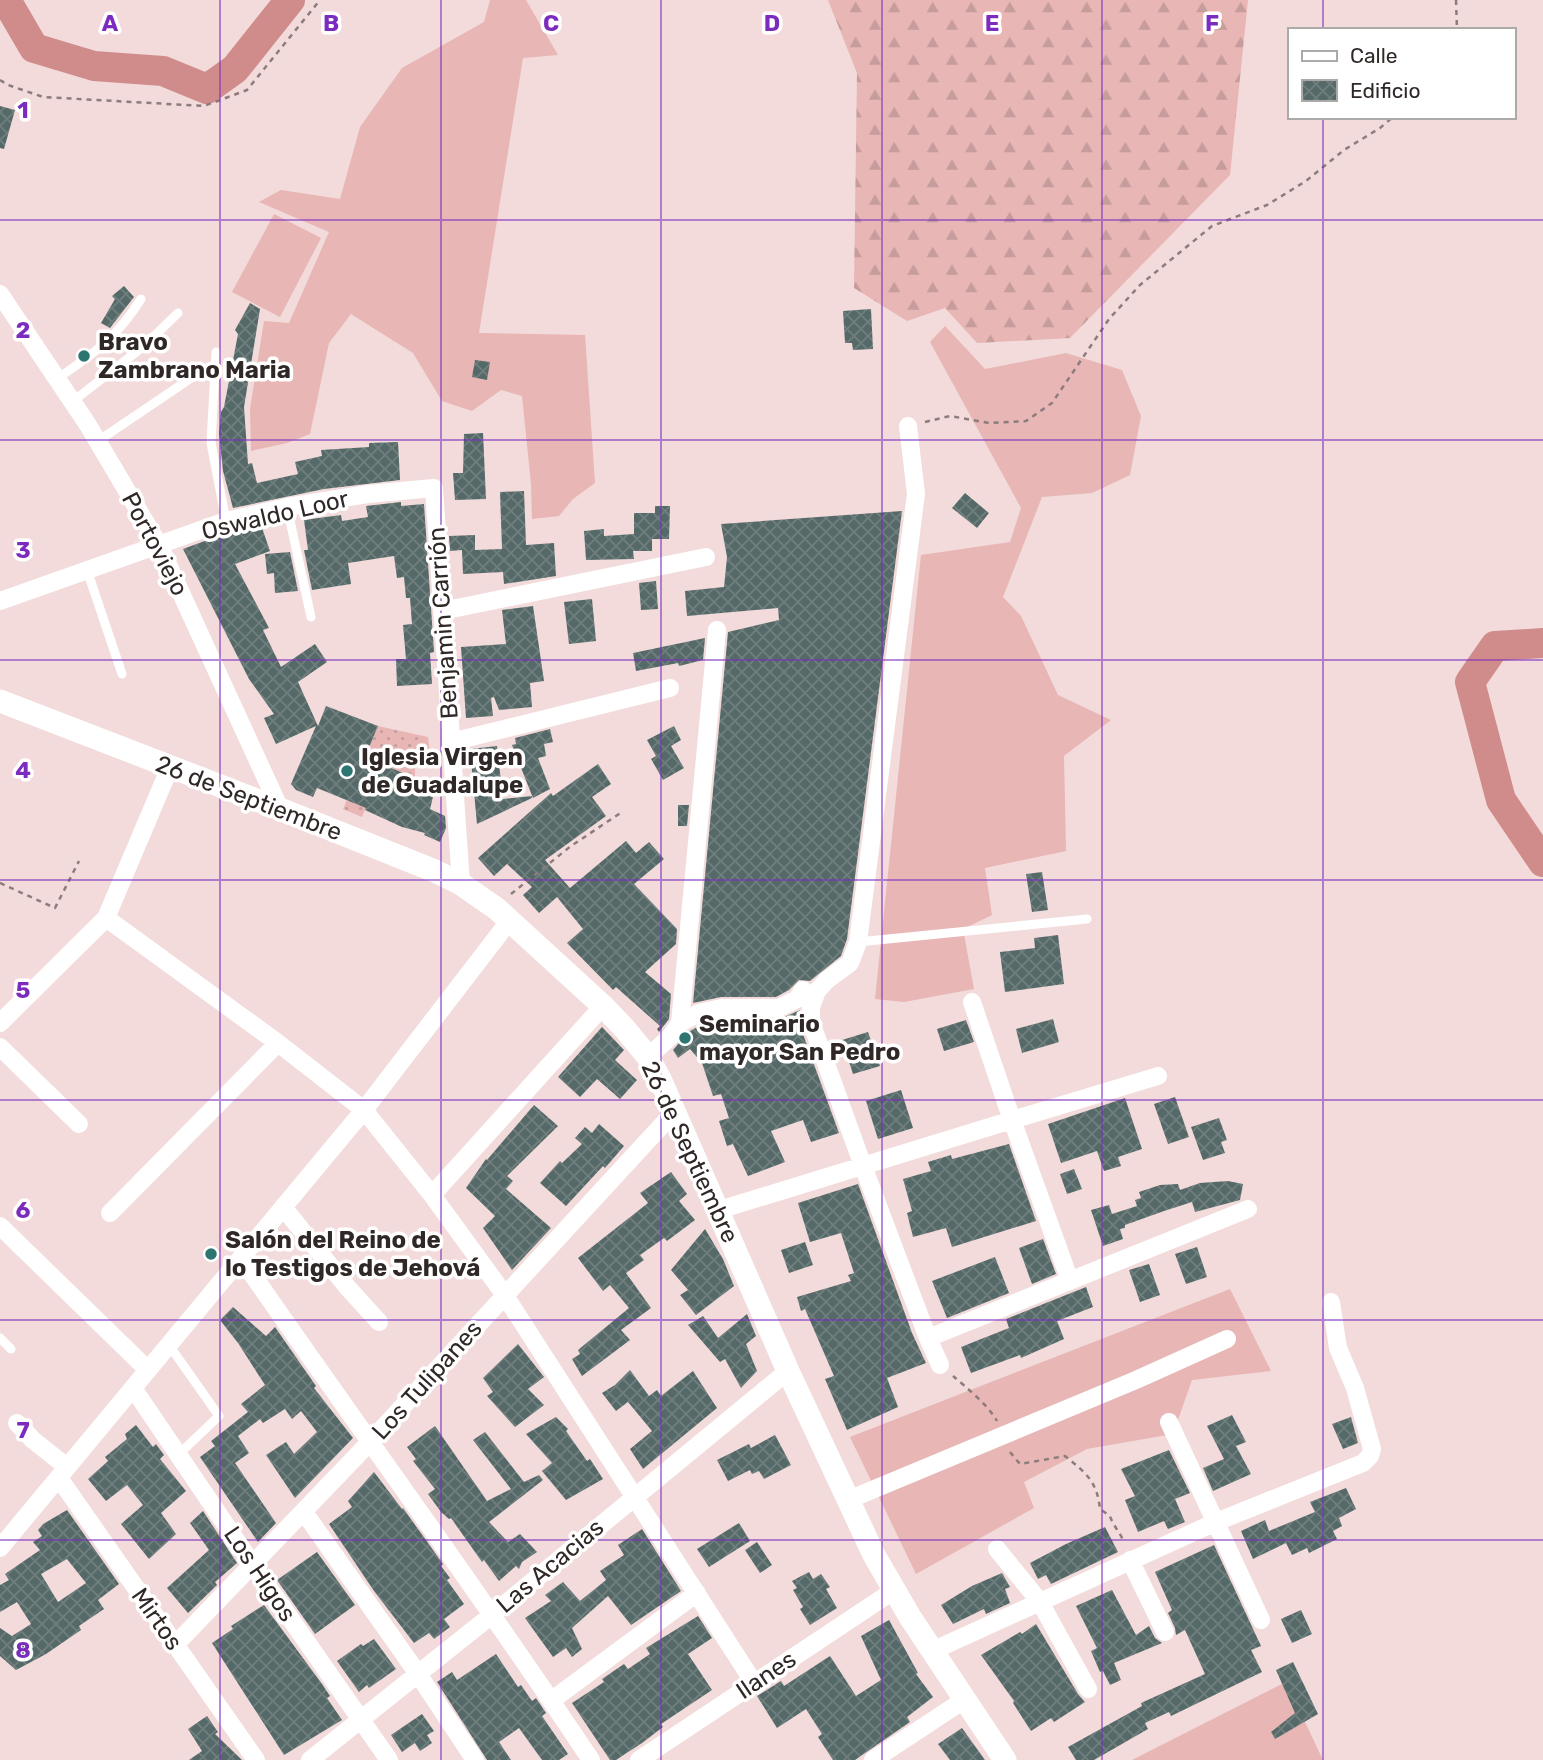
<svg xmlns="http://www.w3.org/2000/svg" width="1543" height="1760" viewBox="0 0 1543 1760" font-family="Rubik,sans-serif">
  <style>
    .grass { fill: #e7b6b5 }
    .forest { fill: url(#forest-firs) }
    .park { fill: url(#park-dots) }
    .lines { fill: none; stroke-linecap: round; stroke-linejoin: round }
    .river { stroke: #d08c8b; stroke-width: 30 }
    .building { fill: url(#building-cross-hatch); fill-rule: evenodd }
    .path { stroke: #8c7c7c; stroke-width: 2.5; stroke-dasharray: 5 5; stroke-linecap: butt }
    .service { stroke: #fff; stroke-width: 9 }
    .minor { stroke: #fff; stroke-width: 18 }
    .tertiary { stroke: #fff; stroke-width: 23 }
    .grid { fill: none; stroke: #7b2cbf; stroke-width: 2; stroke-opacity: 0.55 }
    .poi-dot { fill: #2d7570; stroke: #fff; stroke-width: 2.5 }
    .labels { text-anchor: middle; dominant-baseline: central; stroke-width: 7; stroke-linejoin: round; paint-order: stroke }
    .poi-label { font-size: 24px; font-weight: bold; fill: #302727; stroke: #fff; text-anchor: start }
    .street-label { font-size: 24px; fill: #302727; stroke: #fff }
    .grid-label { font-size: 23px; text-anchor: middle; font-weight: bold; fill: #7b2cbf; stroke: #fff; stroke-width: 7; stroke-linejoin: round; paint-order: stroke }
  </style>
  <defs>
    <pattern id="forest-firs" width="22" height="20" patternUnits="userSpaceOnUse" patternTransform="scale(1.75)"><rect width="22" height="20" fill="#e7b6b5"/><path d="M5 1l3.5 6h-7zM16 11l3.5 6h-7z" fill="#c69c9c"/></pattern>
    <pattern id="park-dots" width="8" height="8" patternUnits="userSpaceOnUse" patternTransform="scale(1.75)"><rect width="8" height="8" fill="#e7b6b5"/><path d="M2 2h.1M6 6h.1" fill="none" stroke="#c69c9c" stroke-width="1.8" stroke-linecap="round"/></pattern>
    <pattern id="building-cross-hatch" width="8" height="8" patternUnits="userSpaceOnUse" patternTransform="scale(1.75)"><rect width="8" height="8" fill="#556a68"/><path d="M0 0l8 8M0 8l8-8" fill="none" stroke="#707f7e"/></pattern>
  </defs>
  <rect width="100%" height="100%" fill="#f2dbda"/>
  <path class="grass" d="M490 0H526L558 55 523 58 479 333 585 335 595 483 573 499 559 516 532 519 531 484 522 396 501 390 472 411 442 401 413 353 351 314 329 343 310 434 287 443 251 451 250 409 264 321 289 323 329 232 259 202 281 190 340 199 360 127 402 68 484 22Z
    M274 214 321 238 280 317 232 292Z
    M945 326 985 369 1066 353 1122 370 1141 416 1130 475 1092 493 1042 497 1003 597 1021 616 1058 695 1111 720 1064 756 1066 851 985 868 992 915 963 929 974 989 904 1002 875 999 921 555 1010 542 1021 508 930 342Z
    M1230 1289 1271 1371 1192 1380 1173 1434 1087 1449 1024 1482 1034 1508 916 1574 850 1437Z
    M1286 1682 1323 1760H1132Z"/>
  <path class="forest" d="M828 0H1248L1230 175 1070 338 977 343 945 308 907 321 854 288 857 73Z"/>
  <path class="park" d="M378 726 428 737 430 755 415 765V778L384 765 362 817 343 809Z"/>
  <g class="lines">
    <path class="river" d="M6 0 34 48 94 66 163 71 207 89 235 69 290 0
      M1543 643 1495 646 1470 682 1501 800 1543 862"/>
  </g>
  <path class="building" d="M0 106 15 110 4 149 0 148Z
    M124 286 134 297 110 328 101 323 115 299 112 296Z
    M250 303 260 309 244 407 248 464 252 463 257 483 298 474 295 462 322 456 321 450 369 447V443L398 442 400 480 324 489 233 508 223 471 219 433 221 412 224 407 238 334 235 330Z
    M871 309 873 349 853 350 852 343H845L843 311Z
    M475 360 490 362 487 380 472 377Z
    M483 433 486 499 455 500 453 473H463L464 434Z
    M524 491 526 545 554 543 556 576 504 584 503 572 463 574 462 550 450 551 449 536 475 535V550L502 549 500 492Z
    M965 493 989 513 977 528 952 508Z
    M401 502V506L424 504 434 652 430 653 432 684 397 686 396 659H406L403 625 412 624 410 598H406L404 577 397 578 394 556 348 563 351 584 312 590 304 550H308L304 520 341 515 342 521 368 517 366 506Z
    M655 506H670L669 539H652V551H633L634 559 586 560 584 531 604 529V536L634 534V513H655Z
    M902 511 847 939 841 956 810 981 799 980 789 990 776 997H721L693 1003 728 632 779 620 778 608 687 616 685 591 724 587 727 557 721 524Z
    M261 525 270 551 235 564 269 628 263 630 281 667 315 644 327 662 298 682 318 726 326 706 378 726 365 757 415 778 409 791 433 797 430 809 445 816 446 828 440 842 424 835 425 833 402 827 365 810 366 808 317 788 313 797 296 790 291 784 316 726 276 744 264 718 274 714 249 679 183 549 229 532Z
    M290 552 298 591 275 593 274 573 267 574 265 554Z
    M656 581 658 609 641 610 639 583Z
    M592 599 596 641 569 644 564 602Z
    M533 606 544 681 530 683 532 707 499 710 494 697 491 698 493 716 466 718 461 647 506 644 502 610Z
    M705 638 703 660 679 666 678 663 636 671 633 653Z
    M674 726 681 740 671 746 684 768 663 780 651 759 656 756 647 740Z
    M550 729 553 742 544 744 546 756 538 758 550 789 533 798 512 745 516 744 515 738Z
    M497 746 503 799 532 796V798L477 824 470 749Z
    M598 764 611 784 592 797 606 816 545 860 570 888 626 841 636 853 649 842 664 859 634 884 677 929 676 944 645 972 671 994 669 1019 659 1032 657 1029 660 1026 616 987 613 990 567 943 583 929 557 897 539 913 523 895 532 887 507 864 494 876 478 858 551 793 553 796Z
    M678 805H689L687 826H678Z
    M1042 872 1048 910 1032 912 1026 874Z
    M1058 935 1064 984 1005 992 1000 952 1035 948 1034 938Z
    M800 1010V1026L839 1133 811 1142 803 1120 771 1131 785 1162 748 1176 733 1144 727 1146 719 1121 729 1118 721 1094 713 1096 702 1063 690 1049 678 1058 673 1050 688 1032 703 1024 722 1019H780Z
    M1053 1019 1059 1042 1022 1053 1016 1029Z
    M966 1020 974 1042 944 1051 937 1029Z
    M602 1027 624 1050 615 1060 637 1080 620 1099 597 1079 580 1097 558 1077Z
    M868 1032 880 1066 853 1074 842 1040Z
    M901 1090 913 1128 878 1139 866 1101Z
    M1175 1097 1189 1137 1168 1144 1154 1104Z
    M1125 1098 1142 1149 1118 1157 1121 1166 1104 1171 1097 1151 1061 1163 1048 1124Z
    M534 1105 558 1126 507 1176 513 1181 506 1189 551 1228 512 1270 483 1228 495 1216 466 1188 486 1159 487 1160Z
    M1219 1118 1227 1140 1221 1142 1225 1153 1203 1160 1191 1127Z
    M599 1124 624 1146 605 1168 603 1166 566 1206 540 1183 560 1161 562 1163 582 1144 575 1138 585 1127 592 1133Z
    M1009 1144 1036 1221 952 1247 946 1228 913 1237 907 1213 912 1211 903 1179 931 1171 928 1162 951 1155 952 1159Z
    M1074 1169 1082 1189 1067 1194 1060 1174Z
    M671 1172 687 1194 679 1201 695 1220 667 1241 664 1238 640 1255 644 1260 626 1273 651 1308 621 1330 630 1340 582 1376 572 1359 580 1354 578 1350 629 1308 610 1285 603 1291 578 1258 648 1203 640 1193Z
    M1228 1181 1243 1184 1240 1200 1195 1212 1192 1202 1164 1211 1125 1225V1228L1120 1229 1123 1239 1103 1246 1091 1210 1109 1205 1112 1214 1137 1206 1135 1200 1141 1198 1139 1192 1160 1185 1178 1184 1180 1190 1200 1183Z
    M858 1184 912 1333 926 1363 887 1378 898 1407 847 1430 825 1379 834 1376 805 1309 801 1311 797 1297 851 1281 848 1275 854 1273 841 1233 810 1242 798 1203Z
    M705 1229 723 1259 734 1286 696 1315 680 1295 688 1290 671 1270Z
    M1043 1239 1056 1274 1032 1284 1019 1248Z
    M805 1242 813 1265 789 1273 781 1250Z
    M1197 1247 1207 1277 1186 1284 1175 1254Z
    M995 1257 1009 1293 947 1318 932 1281Z
    M1149 1264 1160 1295 1140 1302 1129 1270Z
    M1086 1287 1093 1307 1057 1321 1064 1339 1021 1358 1020 1355 971 1373 961 1347 1009 1328 1006 1319Z
    M233 1307 266 1336 275 1327 316 1386 314 1388 353 1438 295 1498 266 1455 286 1442 294 1454 317 1432 301 1411 292 1419 285 1409 263 1423 260 1419 238 1436 249 1453 235 1463 276 1523 258 1542 200 1457 215 1446 211 1441 248 1412 241 1404 265 1385 238 1343 220 1320Z
    M747 1314 756 1336 746 1344 757 1371 741 1388 725 1359 720 1362 688 1325 703 1316 718 1338Z
    M518 1344 544 1377 528 1389 544 1405 515 1427 487 1396 493 1392 483 1378Z
    M630 1370 649 1396 657 1390 661 1396 693 1371 717 1408 643 1469 630 1449 652 1431 628 1402 616 1411 602 1393 615 1385Z
    M1232 1415 1246 1442 1236 1446 1251 1474 1213 1491 1203 1468 1224 1459 1207 1426Z
    M556 1417 568 1429 566 1431 587 1461 590 1459 603 1479 566 1500 542 1471 552 1463 526 1434Z
    M1351 1417 1358 1443 1343 1449 1332 1424Z
    M136 1425 153 1447 156 1444 164 1455 160 1459 186 1491 161 1513 176 1534 149 1559 121 1524 143 1505 127 1485 106 1501 88 1479 108 1461 105 1457 127 1439 125 1434Z
    M435 1426 487 1501 511 1489 473 1440 485 1432 524 1482 539 1475 543 1480 489 1522 508 1542 520 1534 537 1552 522 1562 519 1569 516 1566 499 1581 484 1560 482 1562 451 1518 449 1519 441 1512 428 1494 435 1489 413 1461 416 1459 407 1447Z
    M775 1435 791 1465 764 1479 759 1471 752 1474 750 1470 728 1481 717 1460 749 1444 751 1448Z
    M1169 1450 1190 1493 1175 1499 1185 1522 1168 1529 1164 1521 1138 1532 1125 1500 1135 1496 1121 1469Z
    M374 1472 402 1509 403 1508 443 1564 441 1566 450 1578 447 1580 464 1604 444 1619 450 1627 434 1639 429 1633 414 1643 374 1591 329 1524 352 1507 348 1501Z
    M1346 1488 1356 1509 1339 1518 1342 1526 1333 1531 1337 1539 1309 1553 1307 1548 1292 1555 1286 1543 1253 1559 1241 1531 1265 1520 1269 1531 1315 1512 1310 1502Z
    M67 1510 119 1584 98 1600 104 1609 79 1626 81 1630 46 1654 16 1670 0 1656V1628L12 1636 31 1624 17 1602 0 1612V1585L9 1580 5 1574 40 1550 33 1542 42 1536 38 1530 43 1524ZM67 1559 86 1583 58 1602 41 1574Z
    M203 1511 237 1563 215 1582 217 1585 188 1613 167 1588 209 1550 190 1523Z
    M739 1523 750 1541 709 1567 697 1549Z
    M1105 1527 1118 1552 1051 1584 1046 1575 1038 1579 1030 1563 1066 1544Z
    M642 1529 681 1591 631 1625 608 1596 572 1628 582 1649 572 1657 566 1648 553 1657 525 1618 551 1601 545 1595 563 1582 580 1601 606 1580 600 1571 624 1555 618 1545Z
    M757 1542 772 1565 760 1573 745 1550Z
    M1214 1545 1261 1646 1251 1650 1262 1672 1171 1716 1169 1712 1145 1723 1148 1729 1094 1760H1076L1068 1747 1142 1706 1141 1703 1205 1674 1185 1630 1176 1635 1175 1628 1168 1613 1172 1610 1155 1572Z
    M317 1552 355 1605 315 1634 277 1580Z
    M809 1572 813 1579 821 1574 830 1587 826 1589 837 1608 810 1625 800 1609 803 1607 793 1590 797 1588 792 1581Z
    M1002 1573 1010 1587 1005 1589 1010 1603 986 1614 984 1609 953 1624 941 1605 972 1586Z
    M1112 1590 1136 1635 1149 1626 1155 1638 1162 1643 1114 1663 1121 1680 1110 1685 1103 1671 1100 1672 1091 1651 1097 1648 1076 1606Z
    M264 1605 322 1684 330 1696 327 1698 342 1720 284 1755 212 1643 233 1629 231 1626Z
    M1301 1610 1312 1634 1292 1643 1281 1619Z
    M698 1616 712 1638 688 1654 712 1690 661 1724 663 1727 642 1743 616 1760H610L572 1703 604 1682 602 1679 624 1664 628 1669 650 1654 646 1648Z
    M889 1620 918 1673 916 1674 933 1697 907 1717 910 1722 855 1760H833L818 1737 822 1734 806 1709 777 1728 757 1696 781 1681 784 1686 830 1656 856 1696 881 1680 861 1636Z
    M1036 1624 1078 1694 1085 1702 1054 1722 1051 1718 1031 1731 1013 1703 1014 1701 981 1655 1020 1632 1022 1634Z
    M374 1639 396 1669 369 1688 367 1685 359 1692 337 1661 361 1644 363 1646Z
    M496 1654 518 1687 521 1685 532 1701 536 1698 546 1713 542 1716 568 1754 559 1760H542L519 1728 499 1742 511 1760H487L437 1682 452 1672 457 1680Z
    M1293 1662 1318 1714 1275 1739 1271 1732 1295 1713 1276 1670Z
    M422 1714 434 1731 427 1735 432 1743 420 1751 415 1743 402 1752 391 1735Z
    M207 1716 218 1732 215 1734 242 1760H189L202 1751 188 1729Z
    M962 1728 985 1760H950L938 1744Z"/>
  <g class="lines">
    <path class="path" d="M1456 0 1457 30
      M0 80 8 85 43 97 204 106 247 90 320 0
      M925 422 950 416 989 423 1026 421 1052 403 1109 319 1140 285 1212 226 1267 205 1306 181 1344 150 1380 128 1393 117
      M0 883 55 908 79 861
      M511 894 571 846 622 812
      M953 1376C967 1388 988 1405 997 1421
      M1010 1452 1020 1464 1065 1456C1086 1473 1097 1481 1100 1509L1110 1516C1113 1526 1121 1533 1124 1543"/>
    <path class="service" d="M216 352 211 443 226 521
      M57 379C95 352 115 340 141 299
      M72 402 144 346 178 313
      M98 441 203 370
      M287 507 311 617
      M87 570 122 674
      M858 942 1087 919
      M0 1338 11 1349
      M169 1345 219 1416 179 1454"/>
    <path class="minor" d="M0 294 88 425 159 545 280 809
      M908 426 916 494 858 942 850 963 827 980 817 991 811 1007V1022L863 1166 928 1338 1248 1209
      M0 601 226 521 287 507 368 494 434 488 461 884
      M442 611 706 557
      M451 742 670 688
      M106 918 278 1043 364 1110 432 1195 504 1294 754 1683
      M0 1023 106 918 170 767
      M680 1023 717 630
      M0 1047 79 1124
      M648 1057 670 1037 680 1023 699 1013 721 1008H779L797 999 803 990
      M432 1195 603 1006
      M283 1207 348 1288 379 1322
      M719 1210 1012 1120 972 1002
      M110 1213 278 1043
      M0 1226 148 1370
      M241 1258C357 1426 478 1590 591 1760
      M1070 1281 1012 1120 1158 1076
      M928 1338 940 1365
      M133 1388 253 1565 389 1760
      M1169 1422 1261 1620
      M17 1423 33 1440 67 1467
      M59 1478 256 1760
      M848 1500 1136 1380 1227 1339
      M304 1512 418 1674 475 1760
      M0 1548 364 1110 510 920
      M997 1549 1040 1602 1088 1689
      M1130 1560 1165 1632
      M175 1645 369 1443 675 1111
      M932 1651 1216 1522 1363 1463 1370 1456 1372 1449 1355 1388 1338 1348 1331 1302
      M552 1700 697 1593
      M310 1760 493 1614 788 1371
      M639 1760 893 1591
      M873 1760 964 1700"/>
    <path class="tertiary" d="M0 701 280 809 435 871 461 884 497 909 603 1006 625 1029 648 1057 661 1081 788 1371 874 1555 910 1617 1005 1760"/>
  </g>
  <path class="grid" d="M220 0V1760M441 0V1760M661 0V1760M882 0V1760M1102 0V1760M1323 0V30M1323 117V1760M0 220H1543M0 440H1543M0 660H1543M0 880H1543M0 1100H1543M0 1320H1543M0 1540H1543"/>
  <g class="poi-dot">
    <circle cx="84" cy="356" r="7"/>
    <circle cx="347" cy="771" r="7"/>
    <circle cx="685" cy="1038" r="7"/>
    <circle cx="211" cy="1254" r="7"/>
  </g>
  <g class="labels">
    <g class="poi-label">
      <text x="98" y="342">Bravo<tspan x="98" dy="28">Zambrano Maria</tspan></text>
      <text x="361" y="757">Iglesia Virgen<tspan x="361" dy="28">de Guadalupe</tspan></text>
      <text x="699" y="1024">Seminario<tspan x="699" dy="28">mayor San Pedro</tspan></text>
      <text x="225" y="1240">Salón del Reino de<tspan x="225" dy="28">lo Testigos de Jehová</tspan></text>
    </g>
    <g class="street-label">
      <text transform="translate(275 515) rotate(-13)">Oswaldo Loor</text>
      <text transform="translate(155 544) rotate(62)">Portoviejo</text>
      <text transform="translate(443 623) rotate(-94)">Benjamin Carrión</text>
      <text transform="translate(249 798) rotate(21)">26 de Septiembre</text>
      <text transform="translate(690 1152) rotate(65)">26 de Septiembre</text>
      <text transform="translate(427 1380) rotate(-48)">Los Tulipanes</text>
      <text transform="translate(550 1566) rotate(-40)">Las Acacias</text>
      <text transform="translate(260 1574) rotate(56)">Los Higos</text>
      <text transform="translate(157 1619) rotate(55)">Mirtos</text>
      <text transform="translate(766 1675) rotate(-34)">Ilanes</text>
    </g>
  </g>
  <g class="grid-label">
    <text x="110" y="31">A</text>
    <text x="331" y="31">B</text>
    <text x="551" y="31">C</text>
    <text x="772" y="31">D</text>
    <text x="992" y="31">E</text>
    <text x="1212" y="31">F</text>
    <text x="23" y="118">1</text>
    <text x="23" y="338">2</text>
    <text x="23" y="558">3</text>
    <text x="23" y="778">4</text>
    <text x="23" y="998">5</text>
    <text x="23" y="1218">6</text>
    <text x="23" y="1438">7</text>
    <text x="23" y="1658">8</text>
  </g>
  <rect x="1288" y="28" width="228" height="91" fill="#ffffff" stroke="#aca9a9" stroke-width="2"/>
  <rect x="1302" y="51" width="35" height="10" fill="#ffffff" stroke="#aca9a9" stroke-width="2"/>
  <text x="1350" y="63" font-size="21" fill="#302727">Calle</text>
  <rect x="1302" y="80" width="35" height="21" fill="url(#building-cross-hatch)" stroke="#aca9a9" stroke-width="2"/>
  <text x="1350" y="98" font-size="21" fill="#302727">Edificio</text>
</svg>
